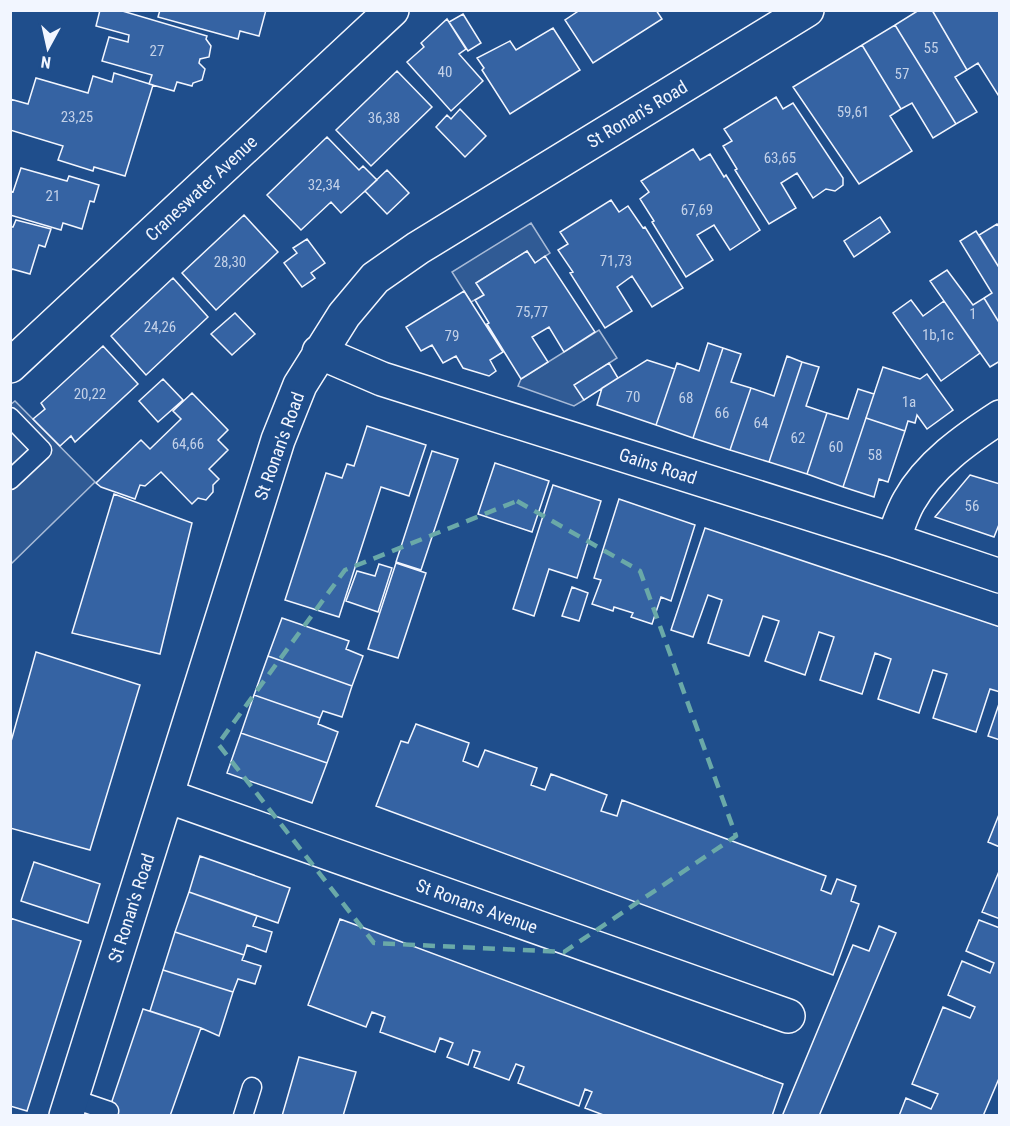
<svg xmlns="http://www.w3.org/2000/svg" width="1010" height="1126" viewBox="0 0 1010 1126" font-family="'Roboto Condensed',sans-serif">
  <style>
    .built { fill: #305b95; stroke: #a8bbd7; stroke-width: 1.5 }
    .building { fill: #3563a3; stroke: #f2f6ff; stroke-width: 1.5 }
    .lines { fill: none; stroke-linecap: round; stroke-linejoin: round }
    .service-casing { stroke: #f2f6ff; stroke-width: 21 }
    .minor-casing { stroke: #f2f6ff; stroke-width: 36 }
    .service { stroke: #1f4e8c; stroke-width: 18 }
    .minor { stroke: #1f4e8c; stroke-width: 33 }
    .marked { fill: none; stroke: #6aa9a8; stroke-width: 4.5; stroke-dasharray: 12 8; stroke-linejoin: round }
    .labels { text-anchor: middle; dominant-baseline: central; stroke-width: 4.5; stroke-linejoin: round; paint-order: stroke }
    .number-label { font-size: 15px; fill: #c3d1e8 }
    .street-label { font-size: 18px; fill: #f2f6ff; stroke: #1f4e8c }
  </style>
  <rect width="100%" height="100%" fill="#1f4e8c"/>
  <path class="built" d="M531 223 550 253 535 263 527 251 476 283 484 295 471 302 452 272Z
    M599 330 617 358 575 385 584 400 574 406 518 386 521 379Z
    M15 401 95 482 11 564 10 405Z"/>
  <path class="building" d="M100 10H119L207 36 206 39 211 46 209 57 200 59 199 63 205 69 202 80 193 83 192 86 177 82 174 91 149 84 152 75 102 61 109 37 128 42 129 35 96 26Z
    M160 10H266L259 36 240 31 238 39 158 17Z
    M580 10H656L662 19 593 63 565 20Z
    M919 10H932L967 70 955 77 977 112 956 124 895 25Z
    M932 10H1000V98L978 63 967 70Z
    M463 14 481 43 468 51 449 22Z
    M447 19 466 49 459 54 483 81 451 111 407 62 424 47 421 43Z
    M895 25 956 124 933 138 912 103 901 109 862 45Z
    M553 28 580 70 510 114 482 70 484 68 477 58 510 41 516 50Z
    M862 45 901 109 890 116 912 151 859 184 793 87Z
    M397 71 432 107 371 166 336 130Z
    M114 73 153 85 125 176 94 167 93 171 58 160 63 146 10 130V99L28 104 36 78 88 93 93 76 112 82Z
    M776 97 783 109 793 103 843 178V185L835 191 826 189 813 198 797 173 781 183 796 208 769 224 735 170 737 169 723 146 732 141 724 129Z
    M460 109 486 136 465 157 436 127 447 115 451 119Z
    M327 137 359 170 363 166 377 180 341 213 331 202 301 230 267 195Z
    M693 149 700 160 710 154 724 177 726 175 760 230 730 250 714 225 697 235 713 260 686 277 652 222 654 221 640 199 649 192 641 181Z
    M21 168 67 181 69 176 99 185 94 202 90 201 82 229 63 223 61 230 10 215V191L13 192Z
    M387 170 409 193 387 214 365 191Z
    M611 200 619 212 628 206 643 228 645 227 683 288 652 307 632 276 617 287 632 311 605 328 570 273 573 272 558 250 568 244 560 232Z
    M244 215 278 252 216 310 182 273Z
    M880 217 890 232 854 257 844 241Z
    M16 220 51 229 45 247 39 245 30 274 12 269 10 274V227H13Z
    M997 224 1000 228V269L979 235Z
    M976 231 1000 269V324L984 298 992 293 960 241Z
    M307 239 325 263 311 273 315 278 302 287 284 263 297 253 293 248Z
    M527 251 535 263 545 256 595 332 564 352 549 327 532 337 548 362 521 379 487 324 489 323 475 300 484 295 476 283Z
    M947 270 973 305 984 298 1000 324V361L990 367 930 281Z
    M173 278 208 317 146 375 111 336Z
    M464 291 503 352 490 360 496 371 489 376 463 368 456 356 443 363 432 345 421 351 406 327Z
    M911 300 923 316 944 301 980 353 941 381 893 313Z
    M235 313 255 334 232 355 211 334Z
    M708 343 723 348 693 438 656 425 677 363 699 371Z
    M103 346 138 384 75 442 71 436 60 446 33 419 45 409 41 403Z
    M723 348 741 354 731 382 751 388 730 450 693 438Z
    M787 356 802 362 769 462 730 450 751 388 774 396Z
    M647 360 675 369 656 425 597 405 602 388Z
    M802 362 819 367 806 406 827 413 807 474 769 462Z
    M609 363 618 378 584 400 574 385Z
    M883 367 920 379 927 374 953 410 927 429 917 415 915 423 908 421 905 431 866 418Z
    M163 379 183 400 158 422 139 401Z
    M858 389 874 394 843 487 807 474 827 413 848 419Z
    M192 393 228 430 218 440 228 450 209 469 219 479 213 485V492L206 500 198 498 192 504 161 472 145 486 140 485 135 499 101 487 96 483 141 440 150 449 181 419 173 411Z
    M866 418 905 431 888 482 879 479 874 497 843 487Z
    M367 426 426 445 409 496 381 487 339 617 285 600 326 473 342 478 347 464 354 466Z
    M432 451 458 459 421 570 396 562Z
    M495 463 549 481 532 532 478 514Z
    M970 475 1000 484V522L994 537 935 517Z
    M553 485 601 501 577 578 549 569 534 616 513 609Z
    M114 494 192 523 160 654 72 633Z
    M619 499 695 525 671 601 661 597 652 624 631 617 633 613 614 607 613 611 592 604 601 580 594 578Z
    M705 528 1000 627V692L990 689 976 732 933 718 947 674 933 670 919 713 878 699 891 659 875 653 862 694 820 680 834 637 819 632 805 675 765 661 779 621 763 616 749 656 708 643 722 600 708 595 693 637 671 630Z
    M396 563 426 573 398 658 368 649Z
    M379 564 392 568 378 612 346 601 357 571 375 576Z
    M572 587 588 593 579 621 562 616Z
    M282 618 349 641 346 649 363 656 352 686 268 656Z
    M36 652 140 685 90 850 10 828V745Z
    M268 656 352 686 342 717 323 711 320 718 254 695Z
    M254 695 320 718 318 724 338 732 327 763 241 733Z
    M1000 701V740L988 736Z
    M416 724 469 743 463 761 478 767 485 750 537 768 531 785 545 790 551 774 607 795 601 811 617 816 622 800 826 876 821 890 831 894 837 879 856 886 851 901 859 904 833 975 376 806 401 741 408 743Z
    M241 733 327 763 312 803 227 773Z
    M1000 812V847L988 842Z
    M200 856 290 888 278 923 189 892Z
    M34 862 100 884 88 923 21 901Z
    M1000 869V919L982 912Z
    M189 892 257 916 253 926 272 932 266 952 247 945 244 955 175 932Z
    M10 918 81 941 27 1111 10 1106Z
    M340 919 783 1084 772 1116H606L585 1108 592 1092 585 1089 579 1106 518 1083 524 1067 516 1064 509 1080 474 1067 480 1052 473 1050 468 1065 447 1057 453 1043 440 1038 435 1052 380 1032 385 1017 372 1012 366 1027 308 1005Z
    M979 920 1000 928V1076L983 1116H899L906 1098 931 1109 938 1094 912 1084 943 1007 970 1018 975 1007 948 995 962 961 990 973 994 963 966 951Z
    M879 926 896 933 819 1116H787L783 1114 853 945 869 951Z
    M175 932 244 955 242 960 261 966 255 984 238 979 233 992 163 970Z
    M163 970 233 992 219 1036 201 1028 150 1011Z
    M143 1009 201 1028 170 1116H107Z
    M299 1057 356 1072 343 1116H282Z"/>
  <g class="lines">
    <g class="service-casing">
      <path id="service" d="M10 417 42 450 10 480
        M71 1098 109 1111
        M243 1116 252 1087"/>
    </g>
    <g class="minor-casing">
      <path id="minor" d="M319 352 382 379 893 540 1000 576
        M10 366 392 10
        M893 540C898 527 902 513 909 501 929 465 966 439 1000 417
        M167 796 788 1016
        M66 1116 278 440 300 385 344 315 375 278 418 248 807 10"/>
    </g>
    <use href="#service" class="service"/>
    <use href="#minor" class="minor"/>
  </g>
  <path class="marked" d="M517 501 640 571 736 836 564 952 374 943 218 744 345 570Z"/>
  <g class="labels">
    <g class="number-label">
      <text x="931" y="48">55</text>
      <text x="157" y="51">27</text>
      <text x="445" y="72">40</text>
      <text x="902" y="74">57</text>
      <text x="853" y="112">59,61</text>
      <text x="77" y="117">23,25</text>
      <text x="384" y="118">36,38</text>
      <text x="780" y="158">63,65</text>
      <text x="324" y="185">32,34</text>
      <text x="53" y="196">21</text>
      <text x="697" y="210">67,69</text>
      <text x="616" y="261">71,73</text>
      <text x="230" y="262">28,30</text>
      <text x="532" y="312">75,77</text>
      <text x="973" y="314">1</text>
      <text x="160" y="327">24,26</text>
      <text x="938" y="335">1b,1c</text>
      <text x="452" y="336">79</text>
      <text x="90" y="394">20,22</text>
      <text x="633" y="397">70</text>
      <text x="686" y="398">68</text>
      <text x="909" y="402">1a</text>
      <text x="722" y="413">66</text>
      <text x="761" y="423">64</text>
      <text x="798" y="438">62</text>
      <text x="188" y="444">64,66</text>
      <text x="836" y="447">60</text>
      <text x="875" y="455">58</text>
      <text x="972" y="506">56</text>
    </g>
    <g class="street-label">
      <text transform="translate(637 114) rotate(-31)">St Ronan's Road</text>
      <text transform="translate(201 188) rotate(-43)">Craneswater Avenue</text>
      <text transform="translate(279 446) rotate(-70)">St Ronan's Road</text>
      <text transform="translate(658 466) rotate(18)">Gains Road</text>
      <text transform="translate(477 906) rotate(20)">St Ronans Avenue</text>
      <text transform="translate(131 908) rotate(-72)">St Ronan's Road</text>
    </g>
  </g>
  <rect width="1010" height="1126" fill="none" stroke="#f2f6ff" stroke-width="24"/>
  <g transform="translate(48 48) rotate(188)" stroke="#1f4e8c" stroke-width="4.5" paint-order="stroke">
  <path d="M0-4.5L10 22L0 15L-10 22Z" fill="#f2f6ff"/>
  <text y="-9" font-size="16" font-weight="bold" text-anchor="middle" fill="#f2f6ff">N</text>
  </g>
</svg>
